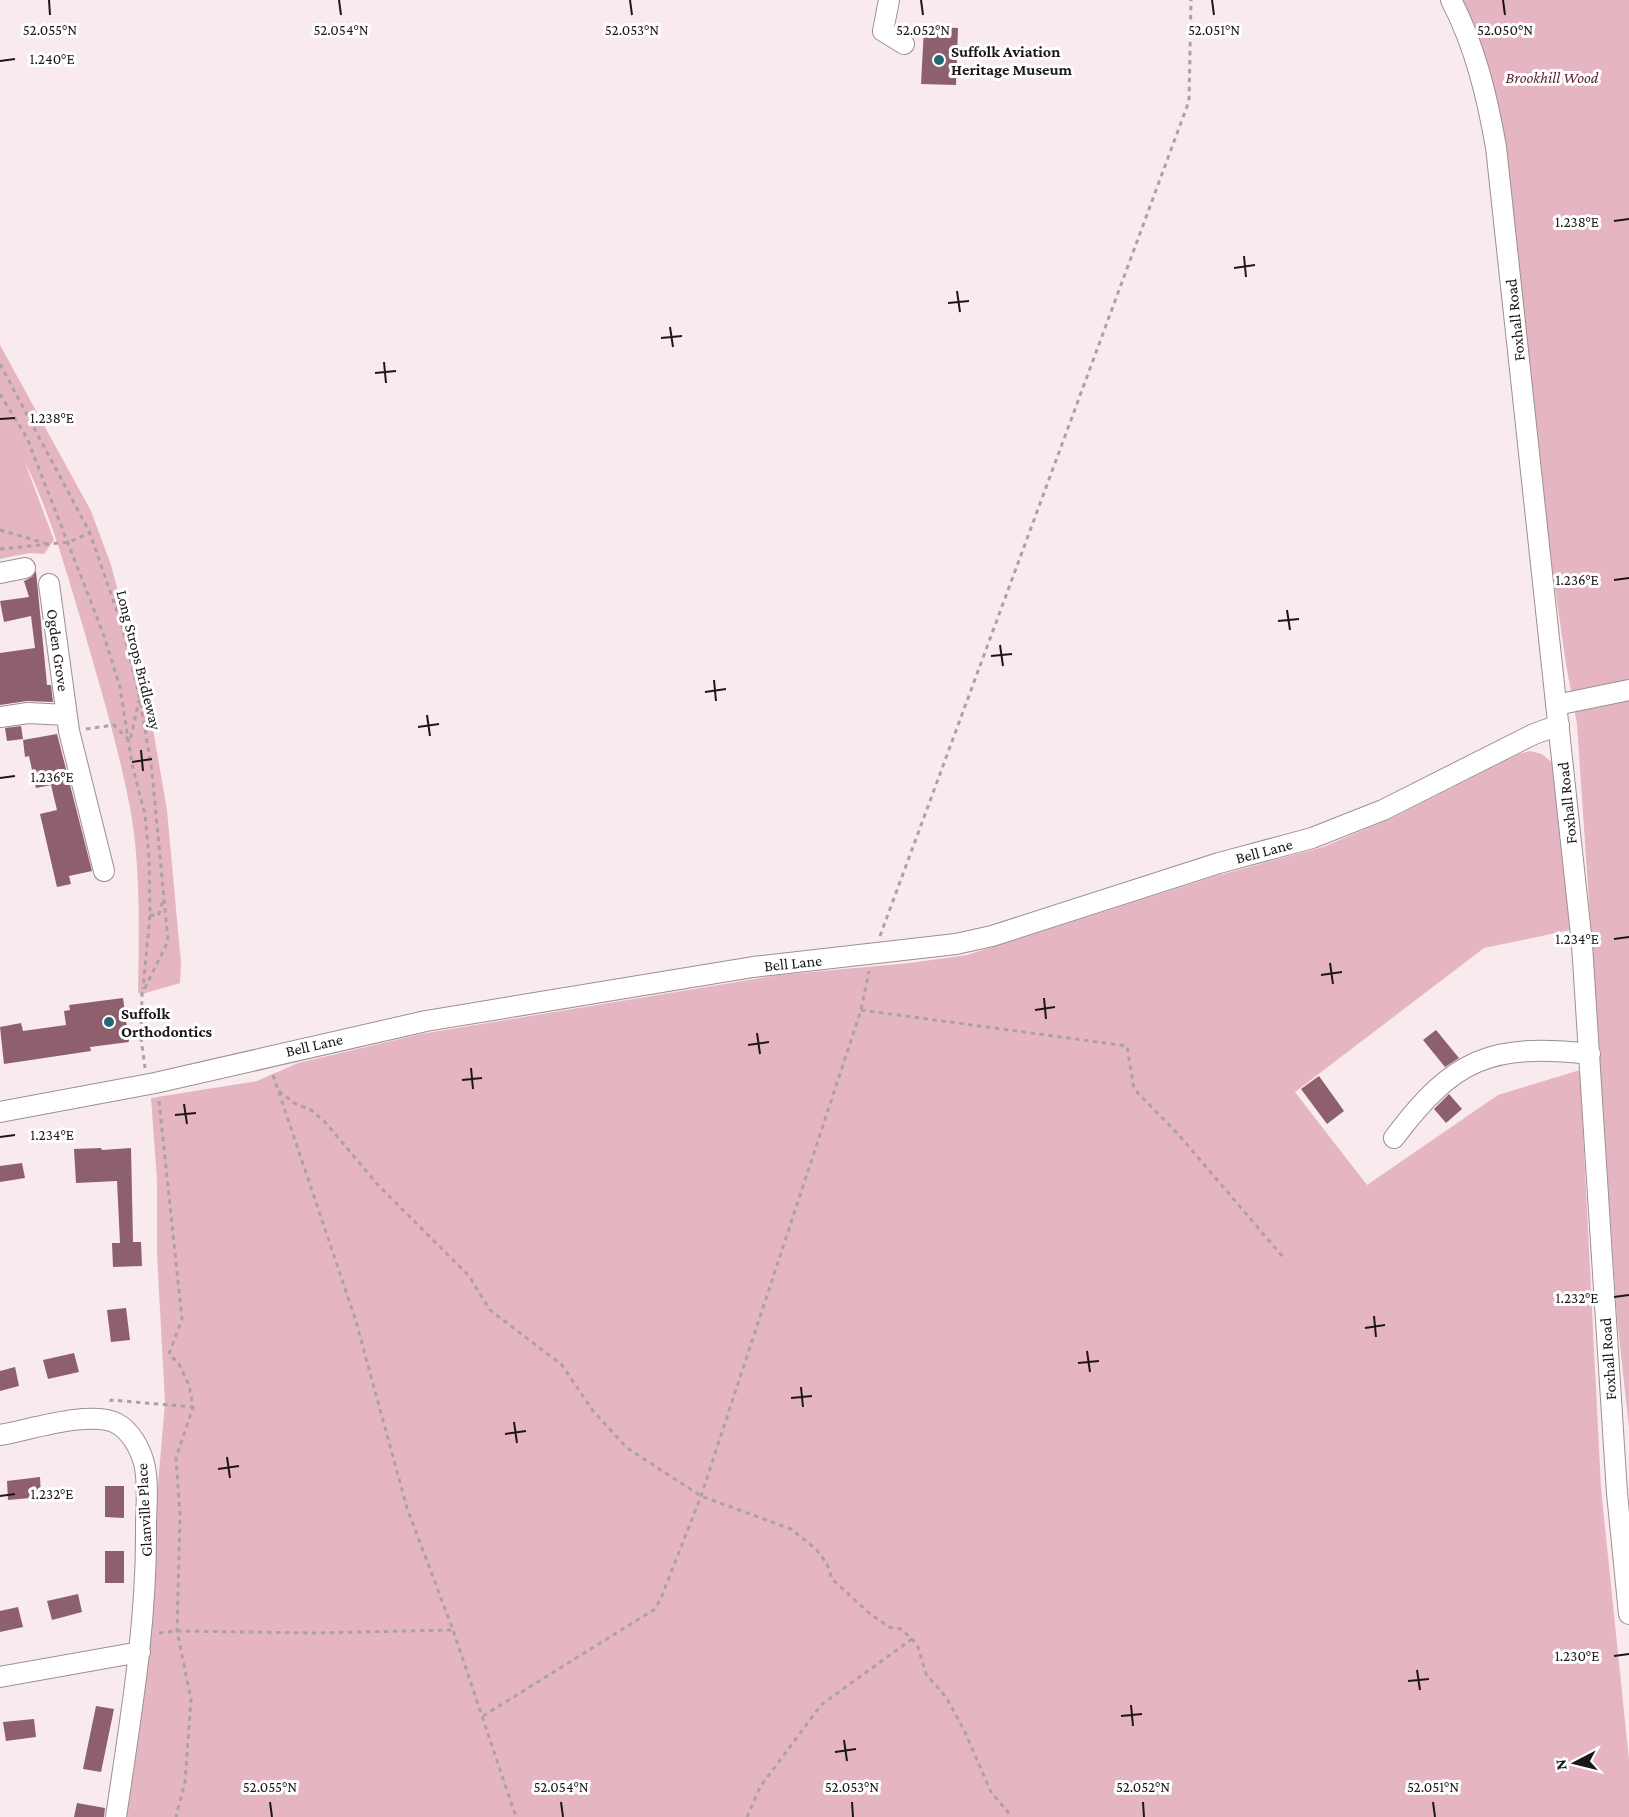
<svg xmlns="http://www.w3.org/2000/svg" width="1629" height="1817" viewBox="0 0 1629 1817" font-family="'Crimson Pro',serif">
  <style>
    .green { fill: #e5b6c2 }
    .building { fill: #8e5f6d }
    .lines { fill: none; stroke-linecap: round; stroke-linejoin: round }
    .minor-casing { stroke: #9c8f93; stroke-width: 22 }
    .path { stroke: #aca1a4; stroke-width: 3; stroke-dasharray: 4.5 4.5; stroke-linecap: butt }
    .minor { stroke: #fff; stroke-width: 20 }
    .ticks { fill: none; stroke: #1b1718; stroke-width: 2 }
    .poi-dot { fill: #226878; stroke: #fff; stroke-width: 2 }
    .labels { text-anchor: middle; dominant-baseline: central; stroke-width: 6; stroke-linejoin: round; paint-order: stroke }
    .poi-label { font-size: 16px; font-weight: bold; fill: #1b1718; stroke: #fff; text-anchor: start }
    .park-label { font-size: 16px; font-style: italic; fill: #5f2137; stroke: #fff }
    .street-label { font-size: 16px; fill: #1b1718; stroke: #fff }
    .ticks-label { font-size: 15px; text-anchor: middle; fill: #1b1718; stroke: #fff; stroke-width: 6; stroke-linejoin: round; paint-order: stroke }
  </style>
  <rect width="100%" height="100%" fill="#f8eaed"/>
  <path class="green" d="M1456 0H1629V1428L1617 1318 1577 724 1566 664 1493 161Z
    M0 345 91 511 111 565 150 712 167 810 181 963 180 983 142 994 138 993C139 931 141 868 130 807 118 746 100 686 83 627 66 570 50 513 24 460L54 540 44 554 29 553 0 559Z
    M1530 751 1542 754 1556 766 1570 930 1484 948 1295 1092 1367 1185 1498 1095 1580 1070 1601 1488 1629 1760V1817H120L145 1635 165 1403 157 1254V1181L151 1098 257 1081 298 1063 421 1034 779 975 910 963 967 955 1216 876 1323 847 1390 819 1519 754Z"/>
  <path class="building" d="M939 27 958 28 956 85 921 84 924 28Z
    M36 571 47 685H51L53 702 27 701 0 705V653L35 648 31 616 4 622 0 601 29 597 24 581 32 577Z
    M21 726 23 739 7 741 5 728Z
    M57 734 92 871 69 876 71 884 57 887 40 814 57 810 51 785 36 788 29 756 25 757 23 740Z
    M123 998 129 1042 90 1047 91 1051 4 1064 0 1027 21 1023 23 1031 66 1025 64 1011 70 1010 69 1005Z
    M1436 1030 1459 1058 1445 1067 1423 1040Z
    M1319 1076 1344 1111 1327 1124 1301 1089Z
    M1449 1094 1462 1109 1446 1123 1434 1109Z
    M101 1148 102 1150 131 1148 133 1242H141L142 1266 113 1267 112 1243H120L117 1181 76 1183 74 1149Z
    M22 1163 25 1178 0 1182V1166Z
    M126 1308 130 1340 111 1342 107 1310Z
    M74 1353 79 1372 48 1379 43 1360Z
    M15 1367 19 1386 0 1391V1371Z
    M40 1477 41 1497 8 1500 7 1481Z
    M105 1486H124V1518L105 1517Z
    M105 1551H124V1583H105Z
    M78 1594 82 1612 52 1620 47 1601Z
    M18 1607 23 1627 0 1632V1611Z
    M96 1706 114 1709 101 1772 83 1769Z
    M34 1719 36 1737 6 1741 3 1722Z
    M77 1803 105 1808 104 1817H74Z"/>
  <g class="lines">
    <g class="minor-casing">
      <path id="minor" d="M889 0 883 31 904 44
        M1451 0C1475 46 1487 96 1496 147L1582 944 1617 1493 1629 1614
        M0 573 25 568
        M49 584 69 731 104 871
        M1556 705 1629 690
        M0 717 28 713 67 715
        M0 1112 155 1083 426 1021 753 967 956 944 992 936 1219 863 1312 838 1383 810 1534 734 1559 725
        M1394 1138C1454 1058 1491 1043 1590 1054
        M0 1435C29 1430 90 1410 116 1423 130 1430 140 1448 144 1463 149 1483 146 1507 146 1527 147 1625 130 1721 116 1817
        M0 1677 140 1652"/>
    </g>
    <path class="path" d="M0 364 90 533 122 626 140 699 152 772 168 941 142 994 141 1038 145 1068
      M0 394 27 438 103 633 120 687 132 764 145 815 149 856 150 915 143 989
      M0 530 48 544
      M0 549 69 542 90 533
      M86 729 114 725 130 741 139 700
      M150 915 158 916 163 901
      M880 936 1189 101 1191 0
      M861 1010 1127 1046 1134 1089 1178 1134 1283 1257
      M273 1075 355 1318 407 1508 453 1630 516 1817
      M279 1091 294 1103 311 1110 325 1122 378 1185 469 1276 490 1310 562 1365 593 1411 627 1448 701 1496 791 1529 816 1549 827 1564 832 1579 869 1613 889 1627 901 1629 912 1639 918 1647 926 1674 946 1697 964 1730 991 1792 1012 1817
      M159 1101 182 1319 169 1354 179 1364 189 1385 193 1407 176 1458 180 1515 177 1631 191 1699 185 1782 176 1817
      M111 1402V1400L193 1407
      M159 1633 177 1631 313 1633 453 1630
      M483 1716 655 1609 661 1598 701 1496 861 1010 869 971
      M747 1817 760 1787 821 1705 912 1639"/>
    <use href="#minor" class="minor"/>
  </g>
  <path class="ticks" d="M49 0 50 15M339 0 341 15M630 0 632 15M921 0 923 15M1212 0 1214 15M1503 0 1505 15M0 61 15 59M1614 221 1629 219M1244 256 1246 277M1234 268 1255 265M957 291 960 312M948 303 969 301M670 327 673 347M661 338 682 336M384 362 386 383M375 373 396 371M0 419 15 418M1614 580 1629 578M1287 610 1290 630M1278 621 1299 619M1000 645 1003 666M991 656 1012 654M714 680 716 701M705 692 726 689M427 715 430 736M418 727 439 724M141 750 143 771M132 762 152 759M0 778 15 776M1614 939 1629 937M1330 963 1333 984M1321 975 1342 972M1044 998 1046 1019M1035 1010 1055 1007M757 1033 760 1054M748 1045 769 1042M471 1068 473 1089M462 1080 482 1078M184 1104 187 1124M175 1115 196 1113M0 1137 15 1135M1614 1297 1629 1295M1374 1316 1376 1337M1365 1328 1385 1325M1087 1351 1090 1372M1078 1363 1099 1361M801 1387 803 1407M791 1398 812 1396M514 1422 517 1443M505 1434 526 1431M227 1457 230 1478M218 1469 239 1466M0 1496 15 1494M1614 1656 1629 1654M1417 1670 1420 1690M1408 1681 1429 1679M1131 1705 1133 1726M1121 1716 1142 1714M844 1740 847 1761M835 1752 856 1749M270 1802 272 1817M561 1802 563 1817M852 1802 853 1817M1143 1802 1144 1817M1433 1802 1435 1817"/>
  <g class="poi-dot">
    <circle cx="939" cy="60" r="6"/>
    <circle cx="109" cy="1022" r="6"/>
  </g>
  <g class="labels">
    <g class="poi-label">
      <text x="951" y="51">Suffolk Aviation<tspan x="951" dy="18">Heritage Museum</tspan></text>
      <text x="121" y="1013">Suffolk<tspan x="121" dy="18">Orthodontics</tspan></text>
    </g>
    <g class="park-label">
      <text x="1552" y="77">Brookhill Wood</text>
    </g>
    <g class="street-label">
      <text transform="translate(1515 320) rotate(-96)">Foxhall Road</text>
      <text transform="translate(58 650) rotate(82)">Ogden Grove</text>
      <text transform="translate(139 660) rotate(76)">Long Strops Bridleway</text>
      <text transform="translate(1567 803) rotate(-96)">Foxhall Road</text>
      <text transform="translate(1264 851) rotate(-15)">Bell Lane</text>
      <text transform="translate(793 963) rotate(-6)">Bell Lane</text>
      <text transform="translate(314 1045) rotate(-13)">Bell Lane</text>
      <text transform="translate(1608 1359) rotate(-94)">Foxhall Road</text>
      <text transform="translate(144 1510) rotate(-93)">Glanville Place</text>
    </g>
  </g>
  <g class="ticks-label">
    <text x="50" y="35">52.055°N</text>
    <text x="341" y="35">52.054°N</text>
    <text x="632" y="35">52.053°N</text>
    <text x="923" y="35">52.052°N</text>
    <text x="1214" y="35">52.051°N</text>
    <text x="1505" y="35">52.050°N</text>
    <text x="52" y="64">1.240°E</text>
    <text x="1577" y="227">1.238°E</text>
    <text x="52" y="423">1.238°E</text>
    <text x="1577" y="585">1.236°E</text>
    <text x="52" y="782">1.236°E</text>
    <text x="1577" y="944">1.234°E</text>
    <text x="52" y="1140">1.234°E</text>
    <text x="1577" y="1303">1.232°E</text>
    <text x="52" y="1499">1.232°E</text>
    <text x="1577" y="1661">1.230°E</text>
    <text x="270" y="1792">52.055°N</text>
    <text x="561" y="1792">52.054°N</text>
    <text x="852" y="1792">52.053°N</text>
    <text x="1143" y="1792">52.052°N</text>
    <text x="1433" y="1792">52.051°N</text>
  </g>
  <g transform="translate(1575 1763) rotate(263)" stroke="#ffffff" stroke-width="4.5" paint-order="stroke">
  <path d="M0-4.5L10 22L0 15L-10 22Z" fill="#1b1718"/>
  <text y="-9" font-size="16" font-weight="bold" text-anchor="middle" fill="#1b1718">N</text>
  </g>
</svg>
